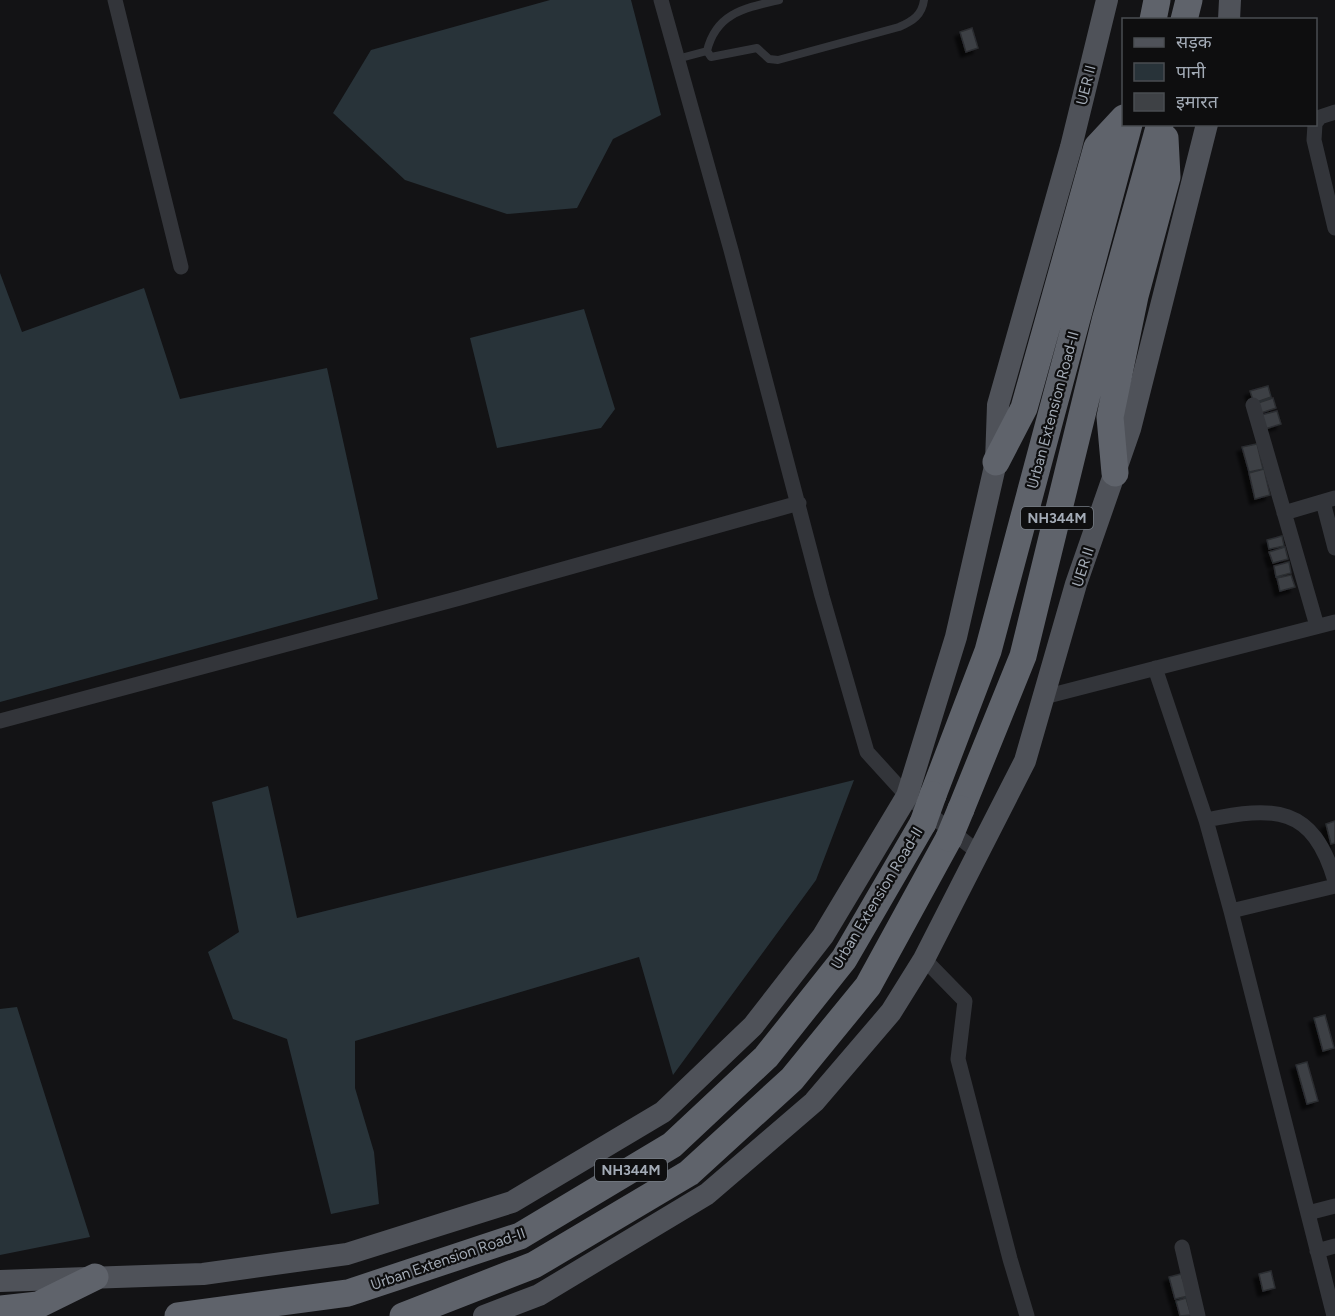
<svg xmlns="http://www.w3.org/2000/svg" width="1335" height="1316" viewBox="0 0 1335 1316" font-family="Figtree,'Noto Sans Devanagari',sans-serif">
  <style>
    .water { fill: #283339 }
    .building { fill: #3e4145; stroke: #2c2d31; stroke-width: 1.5; filter: url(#shadow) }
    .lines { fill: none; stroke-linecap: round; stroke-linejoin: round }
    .lane { stroke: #33353a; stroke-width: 8 }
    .street { stroke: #33353a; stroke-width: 15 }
    .primary { stroke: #4f5259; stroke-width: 22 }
    .highway { stroke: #5f636b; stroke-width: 27 }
    .highway-bridge { stroke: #5f636b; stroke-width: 27 }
    .labels { text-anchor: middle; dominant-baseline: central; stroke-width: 4.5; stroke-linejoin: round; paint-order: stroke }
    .shield { fill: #0e0e0f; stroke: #767c84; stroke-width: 1.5 }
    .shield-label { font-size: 14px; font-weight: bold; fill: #a3abb6 }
    .street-label { font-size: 15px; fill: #a3abb6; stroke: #0e0e0f }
  </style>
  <defs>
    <filter id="shadow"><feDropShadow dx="-5" dy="5" stdDeviation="1.5" flood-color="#0009"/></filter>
  </defs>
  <rect width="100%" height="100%" fill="#131315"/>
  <path class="water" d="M550 0H631L661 115 613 139 577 208 507 214 405 180 333 113 371 50Z
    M0 273 22 332 144 288 180 399 327 368 378 599 0 702Z
    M584 309 615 409 601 428 497 448 470 338Z
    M854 780 816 880 673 1075 639 957 355 1041V1088L374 1152 379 1204 331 1214 287 1039 233 1019 208 952 239 932 212 802 268 786 297 918Z
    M17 1007 90 1237 0 1255V1009Z"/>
  <path class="building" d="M972 28 978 48 966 52 960 32Z
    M1268 386 1271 397 1254 403 1250 391Z
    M1273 398 1276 408 1258 414 1255 404Z
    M1277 411 1281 424 1262 430 1257 416Z
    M1257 444 1263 469 1249 472 1242 447Z
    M1264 469 1270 495 1255 499 1249 473Z
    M1282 536 1284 546 1269 549 1267 540Z
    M1285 547 1288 559 1273 563 1269 552Z
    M1289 562 1291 573 1276 577 1274 566Z
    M1291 575 1295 587 1280 591 1277 578Z
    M1335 821V843L1331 844 1326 824Z
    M1325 1015 1334 1048 1323 1051 1314 1018Z
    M1307 1062 1318 1101 1307 1104 1296 1065Z
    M1271 1271 1275 1288 1263 1291 1259 1274Z
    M1181 1274 1188 1296 1175 1299 1169 1277Z
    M1186 1298 1191 1315 1180 1316 1176 1301Z"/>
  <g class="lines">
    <path class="lane" d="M707 51 711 57 757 48 769 59 778 60 899 27C913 21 922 15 924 0
      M707 51C716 13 745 8 779 0
      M677 59 707 51"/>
    <path class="street" d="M115 0 181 267
      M661 0 731 250 822 596 867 752 907 796 979 853
      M1316 122 1320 117 1335 112
      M1315 124 1314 140 1335 228
      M1253 405 1317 626
      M1323 502 1335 548
      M1284 513 1335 498
      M1155 668 1206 820 1231 911 1334 1316
      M1044 697 1335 622
      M0 721 460 598 799 503
      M1206 820C1274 806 1313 805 1335 881
      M1231 911 1335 886
      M924 959 965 1001 958 1059 1010 1259 1027 1316
      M1308 1213 1335 1206
      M1182 1247 1198 1316
      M1317 1251 1335 1246"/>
    <path class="primary" d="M1229 20 1230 0
      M0 1281 203 1274 347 1254 512 1202 663 1112 753 1026 823 936 907 796 956 637 996 462 998 405 1071 147 1107 0
      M484 1316 539 1295 707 1194 814 1102 891 1012 924 959 1025 761 1076 584 1130 429 1207 124"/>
    <path class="highway" d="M1153 20 1157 0
      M1184 20 1189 0
      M996 462 1024 408 1097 147 1124 118
      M1115 473 1110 417 1135 296 1167 177 1165 138
      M933 795 988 651 1129 124
      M961 809 1023 656 1105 321 1160 124
      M0 1309 38 1305 95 1277
      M178 1316 348 1293 520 1236 672 1145 766 1057 844 959 923 823
      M403 1316 534 1265 689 1173 792 1079 868 986 949 838"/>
    <path class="highway-bridge" d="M923 823 933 795
      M949 838 961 809"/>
  </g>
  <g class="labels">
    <g class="shield">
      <rect x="1021" y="507" width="72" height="22" rx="4.5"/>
      <rect x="595" y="1159" width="72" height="22" rx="4.5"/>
    </g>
    <g class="shield-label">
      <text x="1057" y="518">NH344M</text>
      <text x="631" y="1170">NH344M</text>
    </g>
    <g class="street-label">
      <text transform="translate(1086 85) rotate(-76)">UER II</text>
      <text transform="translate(1053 410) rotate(-75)">Urban Extension Road-II</text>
      <text transform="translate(1083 567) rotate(-72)">UER II</text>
      <text transform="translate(877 898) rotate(-59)">Urban Extension Road-II</text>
      <text transform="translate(448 1259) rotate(-19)">Urban Extension Road-II</text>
    </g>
  </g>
  <rect x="1122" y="18" width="195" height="108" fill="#0e0e0f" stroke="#4a4d52" stroke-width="1.5"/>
  <rect x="1134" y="38" width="30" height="9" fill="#4f5259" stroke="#4a4d52" stroke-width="1.5"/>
  <text x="1176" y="48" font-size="18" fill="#a3abb6">सड़क</text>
  <rect x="1134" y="63" width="30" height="18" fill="#283339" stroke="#4a4d52" stroke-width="1.5"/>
  <text x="1176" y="78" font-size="18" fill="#a3abb6">पानी</text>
  <rect x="1134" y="93" width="30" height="18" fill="#3e4145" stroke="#4a4d52" stroke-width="1.5"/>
  <text x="1176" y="108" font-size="18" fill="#a3abb6">इमारत</text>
</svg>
